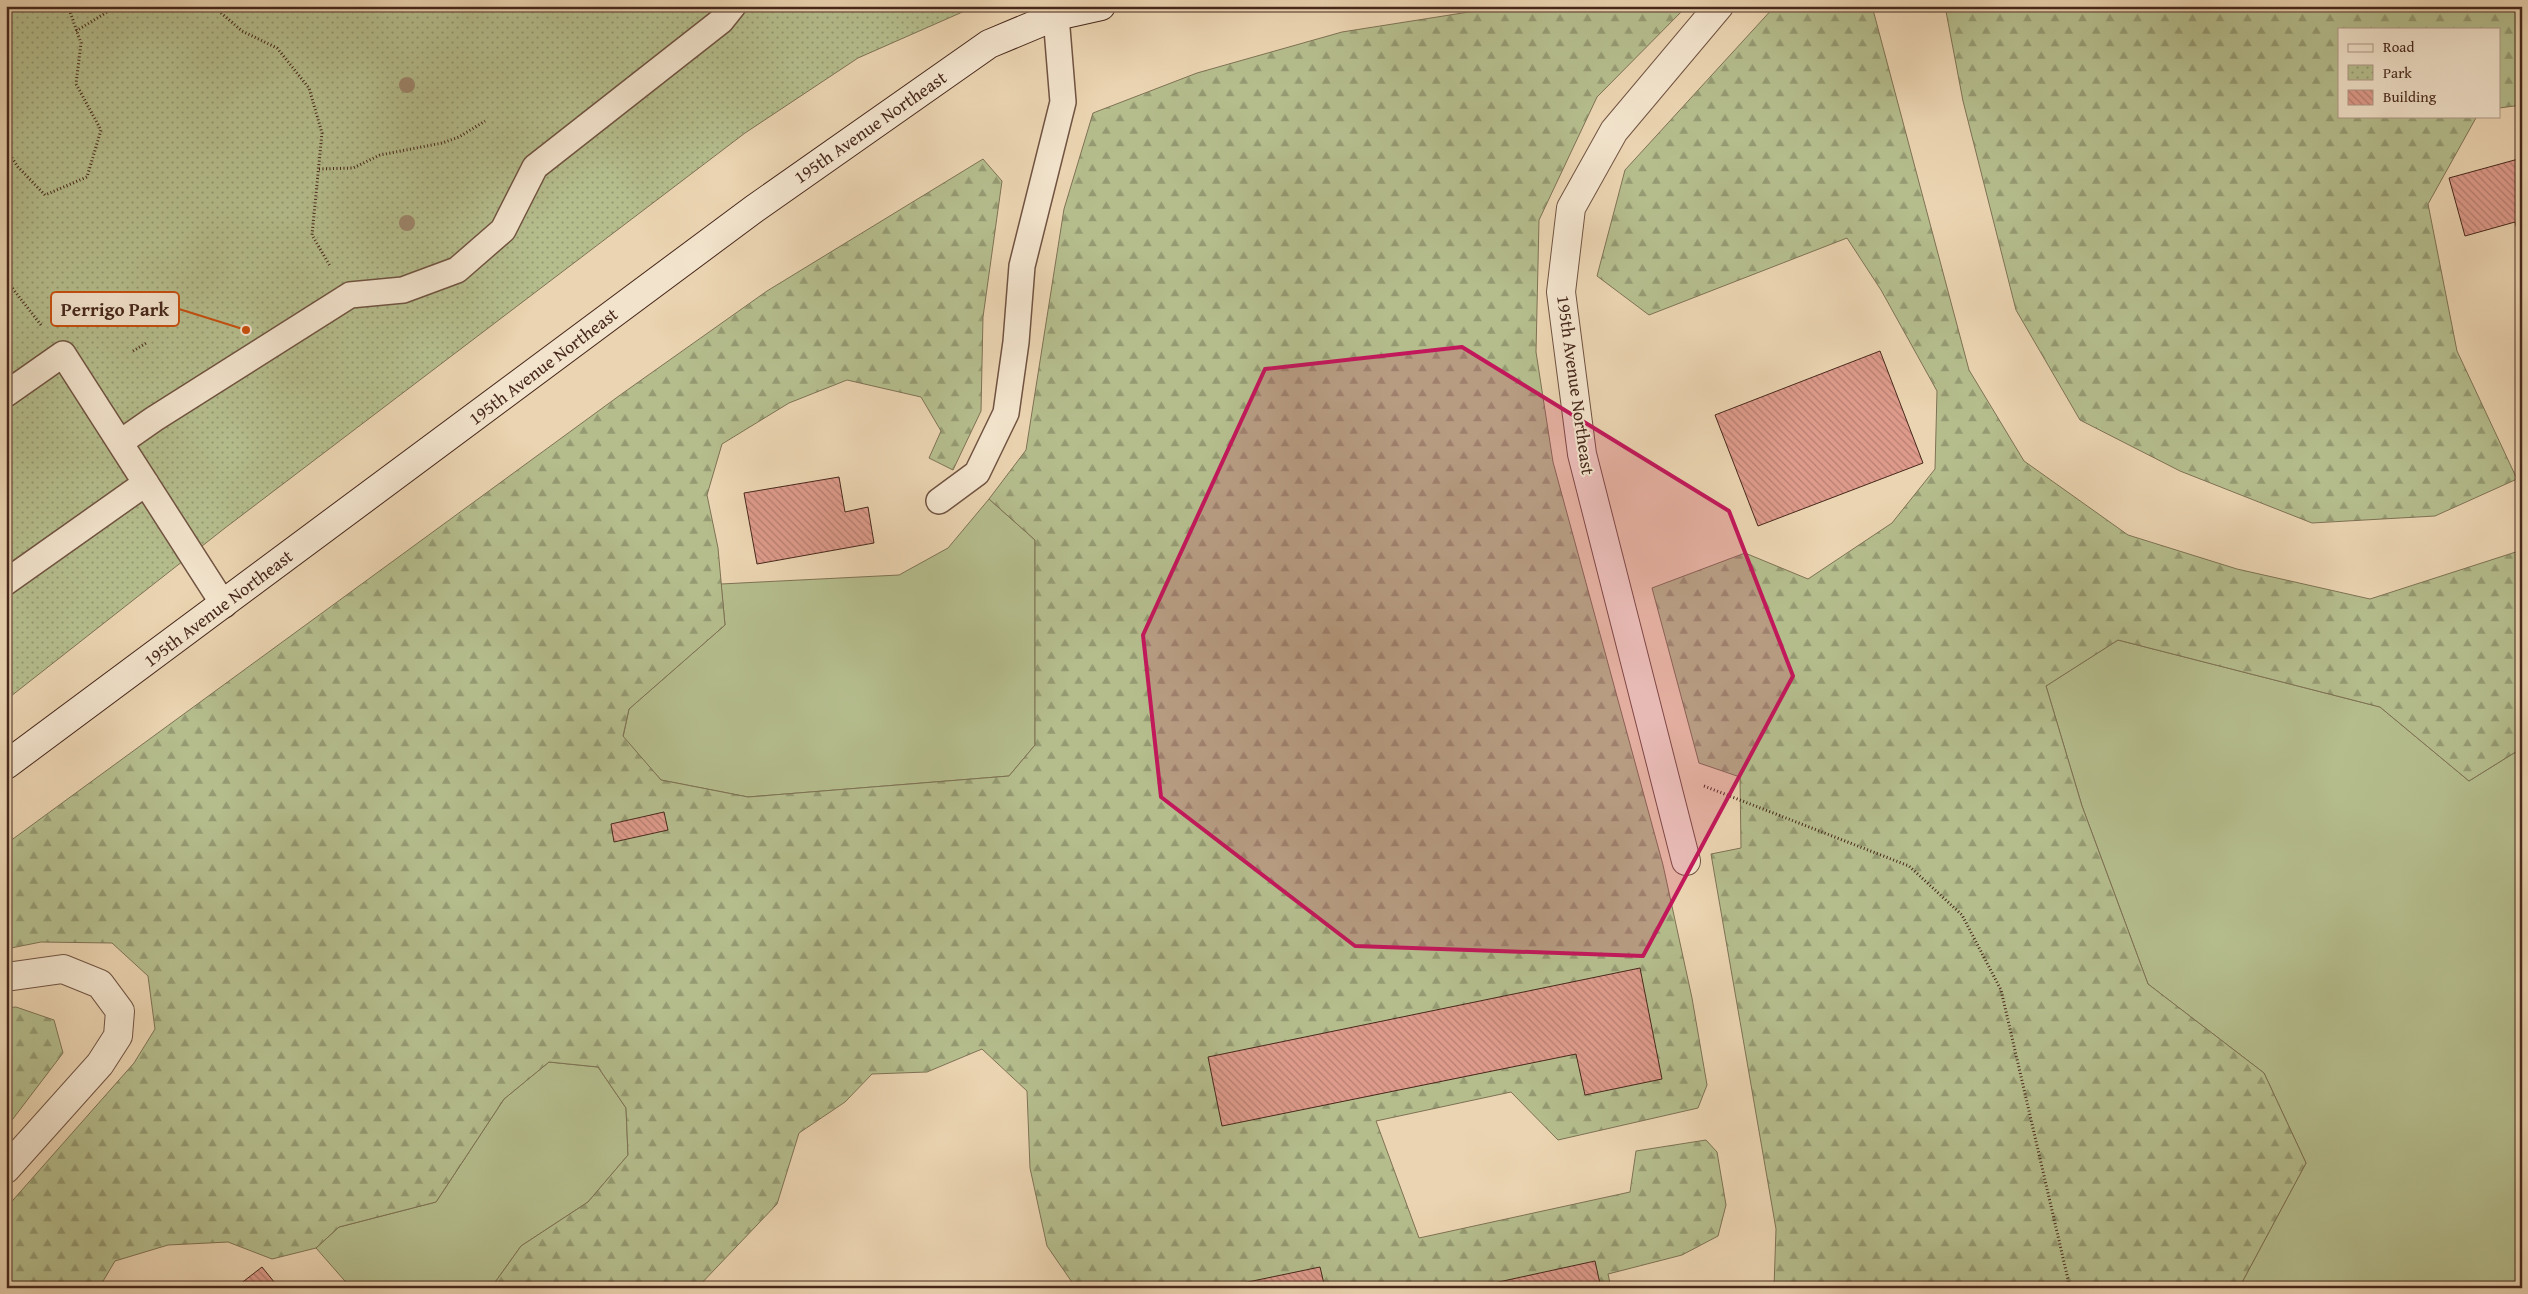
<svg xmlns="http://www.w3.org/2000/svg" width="2528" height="1294" viewBox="0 0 2528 1294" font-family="'Gentium Book Plus',serif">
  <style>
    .grass { fill: #b5bd8d; stroke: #7e7254 }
    .forest { fill: url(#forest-firs); stroke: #7e7254 }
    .park { fill: url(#park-dots); stroke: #7e7254 }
    .building { fill: url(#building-back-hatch); stroke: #47281c }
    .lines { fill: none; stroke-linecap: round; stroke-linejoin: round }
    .lane-casing { stroke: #705341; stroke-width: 28 }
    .street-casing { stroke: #705341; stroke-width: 30 }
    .secondary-casing { stroke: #47281c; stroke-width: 30 }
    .path { stroke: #47281c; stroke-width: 3; stroke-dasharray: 1 2.5; stroke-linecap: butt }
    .lane { stroke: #f2e3cc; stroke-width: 25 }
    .street { stroke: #f2e3cc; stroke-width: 28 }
    .secondary { stroke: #f2e3cc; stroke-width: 28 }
    .tree { fill: #9d866c }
    .marked { fill: #c2185b; fill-opacity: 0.2; stroke: #c2185b; stroke-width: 4; stroke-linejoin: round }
    .labels { text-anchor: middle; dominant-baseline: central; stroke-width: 4; stroke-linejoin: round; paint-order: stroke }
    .street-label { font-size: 18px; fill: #47281c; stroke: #f2e3cc }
    .leader { fill: none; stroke: #c84f0f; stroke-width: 2 }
    .callout-dot { fill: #c84f0f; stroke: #f2e3cc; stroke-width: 2 }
    .callout { fill: #f2e3cc; stroke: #c84f0f; stroke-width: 2 }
    .callout-label { font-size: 19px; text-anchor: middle; font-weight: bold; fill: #47281c }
  </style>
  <defs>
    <pattern id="forest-firs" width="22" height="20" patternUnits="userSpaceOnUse" patternTransform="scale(1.25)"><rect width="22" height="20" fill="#b5bd8d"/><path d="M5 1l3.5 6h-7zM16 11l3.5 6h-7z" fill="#959a72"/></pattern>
    <pattern id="park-dots" width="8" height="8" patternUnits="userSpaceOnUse" patternTransform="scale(1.25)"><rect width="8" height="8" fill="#b5bd8d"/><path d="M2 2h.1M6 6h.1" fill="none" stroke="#959a72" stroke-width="1.8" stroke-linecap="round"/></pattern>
    <pattern id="building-back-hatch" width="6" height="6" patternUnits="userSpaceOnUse" patternTransform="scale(1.25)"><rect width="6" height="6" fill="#de9b8b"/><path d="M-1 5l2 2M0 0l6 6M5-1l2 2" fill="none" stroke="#b67e71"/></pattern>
  </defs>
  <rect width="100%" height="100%" fill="#ebd4b1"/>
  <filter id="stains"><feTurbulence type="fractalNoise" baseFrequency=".004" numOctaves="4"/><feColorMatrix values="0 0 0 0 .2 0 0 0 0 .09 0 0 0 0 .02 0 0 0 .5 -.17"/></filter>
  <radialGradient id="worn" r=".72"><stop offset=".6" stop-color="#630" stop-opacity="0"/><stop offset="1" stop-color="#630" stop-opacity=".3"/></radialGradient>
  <path class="grass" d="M989 499 1035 540V745L1009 776 748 797 661 780 623 737 629 709 725 625 721 584 899 575 948 548Z
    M2118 640 2380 707 2469 781 2522 748V1288H2239L2306 1163 2264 1073 2148 984 2082 806 2046 686Z
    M549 1062 598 1067 626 1108 628 1155 588 1202 521 1246 491 1288H351L316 1248 339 1227 436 1202 504 1099Z"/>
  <path class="forest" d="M1507 6H1687L1597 97 1539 220 1536 352 1553 462 1663 865 1692 998 1707 1085 1698 1108 1558 1140 1511 1092 1376 1121 1419 1238 1630 1192 1636 1151 1706 1140 1717 1152 1726 1205 1718 1236 1682 1255 1608 1274 1611 1288H1076L1047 1246 1030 1168 1027 1091 982 1049 927 1072 872 1074 845 1102 799 1133 777 1204 697 1288H491L521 1246 588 1202 628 1155 626 1108 598 1067 549 1062 504 1099 436 1202 339 1227 316 1248 272 1259 228 1242 168 1245 115 1261 99 1288H6V1208L134 1063 155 1029 148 976 112 943 41 942 6 949V844L623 393 767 291 983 159 1002 181 983 317 981 411 953 470 929 458 941 431 921 397 847 380 789 403 722 444 707 495 718 548 725 625 629 709 623 736 661 780 748 797 1009 776 1035 745V540L989 499 1026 450 1064 209 1093 113 1197 73 1342 32Z
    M1775 6H1872L1969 370 2024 461 2128 535 2237 569 2370 599 2522 550V748L2469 781 2380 707 2118 640 2046 686 2082 806 2148 984 2264 1073 2306 1163 2239 1288H1774L1776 1229 1711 854 1741 848 1740 777 1699 763 1652 588 1745 553 1808 579 1892 523 1935 469 1937 391 1881 290 1847 238 1649 315 1597 276 1625 170Z
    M1945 6H2522V105L2499 108V29H2339V116H2477L2428 204 2457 351 2517 479 2435 516 2312 523 2180 471 2080 420 2016 310 1963 101Z
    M16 1007 54 1020 63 1053 6 1128V1008Z"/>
  <path class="park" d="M6 6H976L858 58 745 133 225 528 6 700Z"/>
  <path class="building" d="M2522 158V248L2515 222 2465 236 2449 178Z
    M1880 351 1923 463 1758 526 1715 415Z
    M839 477 845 512 868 507 874 543 757 564 744 493Z
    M664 812 668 830 614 842 611 824Z
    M1640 968 1662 1079 1585 1095 1576 1054 1222 1126 1208 1057Z
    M1595 1261 1601 1288H1471Z
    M262 1267 279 1288H235Z
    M1320 1267 1325 1288H1244L1243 1283Z"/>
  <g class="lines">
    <g class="lane-casing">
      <path id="lane" d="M6 394 63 354 224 605
        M121 442 154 419 350 295 403 290 457 270 503 230 535 167 721 21 733 6
        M939 501 977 473 1006 413 1016 342 1022 266 1063 102 1056 16
        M6 582 146 483"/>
    </g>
    <g class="street-casing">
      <path id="street" d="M1686 861 1582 454 1561 292 1571 208 1614 131 1719 6
        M6 977 63 969 100 984 120 1011 118 1036 100 1064 6 1169"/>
    </g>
    <g class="secondary-casing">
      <path id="secondary" d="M6 765 754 209 989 44 1056 16 1101 6"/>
    </g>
    <path class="path" d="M145 6 148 9H172L179 6
      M213 6 242 31 277 48 309 88 322 133 312 235 330 266
      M76 31 117 6
      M6 149 18 167 45 195 87 177 101 130 76 84 81 43 68 6
      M319 169 353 168 380 155 442 143 459 137 485 121
      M6 280 41 325
      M133 351 148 342
      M1704 786 1909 866 1962 915 2001 990 2070 1288"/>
    <use href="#lane" class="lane"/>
    <use href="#street" class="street"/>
    <use href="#secondary" class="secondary"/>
  </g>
  <g class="tree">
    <circle cx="407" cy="85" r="8"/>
    <circle cx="407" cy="223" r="8"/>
  </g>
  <path class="marked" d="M1462 347 1729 511 1793 676 1643 956 1355 946 1161 797 1143 635 1265 369Z"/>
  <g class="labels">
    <g class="street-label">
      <text transform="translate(870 127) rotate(-35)">195th Avenue Northeast</text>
      <text transform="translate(543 366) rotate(-37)">195th Avenue Northeast</text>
      <text transform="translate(1576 385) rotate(82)">195th Avenue Northeast</text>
      <text transform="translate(218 608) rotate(-37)">195th Avenue Northeast</text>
    </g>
  </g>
  <path class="leader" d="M246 330L179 309"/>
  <circle class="callout-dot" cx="246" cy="330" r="5"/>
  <rect class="callout" x="51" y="292" width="128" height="34" rx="5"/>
  <g class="callout-label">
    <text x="115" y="316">Perrigo Park</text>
  </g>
  <rect width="2528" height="1294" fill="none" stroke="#ebd4b1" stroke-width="25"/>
  <rect x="8" y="8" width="2513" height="1279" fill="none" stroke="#47281c" stroke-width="2.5"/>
  <rect x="12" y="12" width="2503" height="1269" fill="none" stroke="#47281c"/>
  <rect x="2338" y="28" width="162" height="90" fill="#f2e3cc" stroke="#ae9886"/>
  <rect x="2348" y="44" width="25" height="8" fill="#f2e3cc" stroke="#ae9886"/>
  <text x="2383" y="52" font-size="15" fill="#47281c">Road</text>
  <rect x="2348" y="65" width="25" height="15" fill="url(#park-dots)" stroke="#ae9886"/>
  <text x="2383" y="78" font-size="15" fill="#47281c">Park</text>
  <rect x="2348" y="90" width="25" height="15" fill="url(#building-back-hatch)" stroke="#ae9886"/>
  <text x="2383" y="102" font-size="15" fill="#47281c">Building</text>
  <rect width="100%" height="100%" filter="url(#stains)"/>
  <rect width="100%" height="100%" fill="url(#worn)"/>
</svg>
